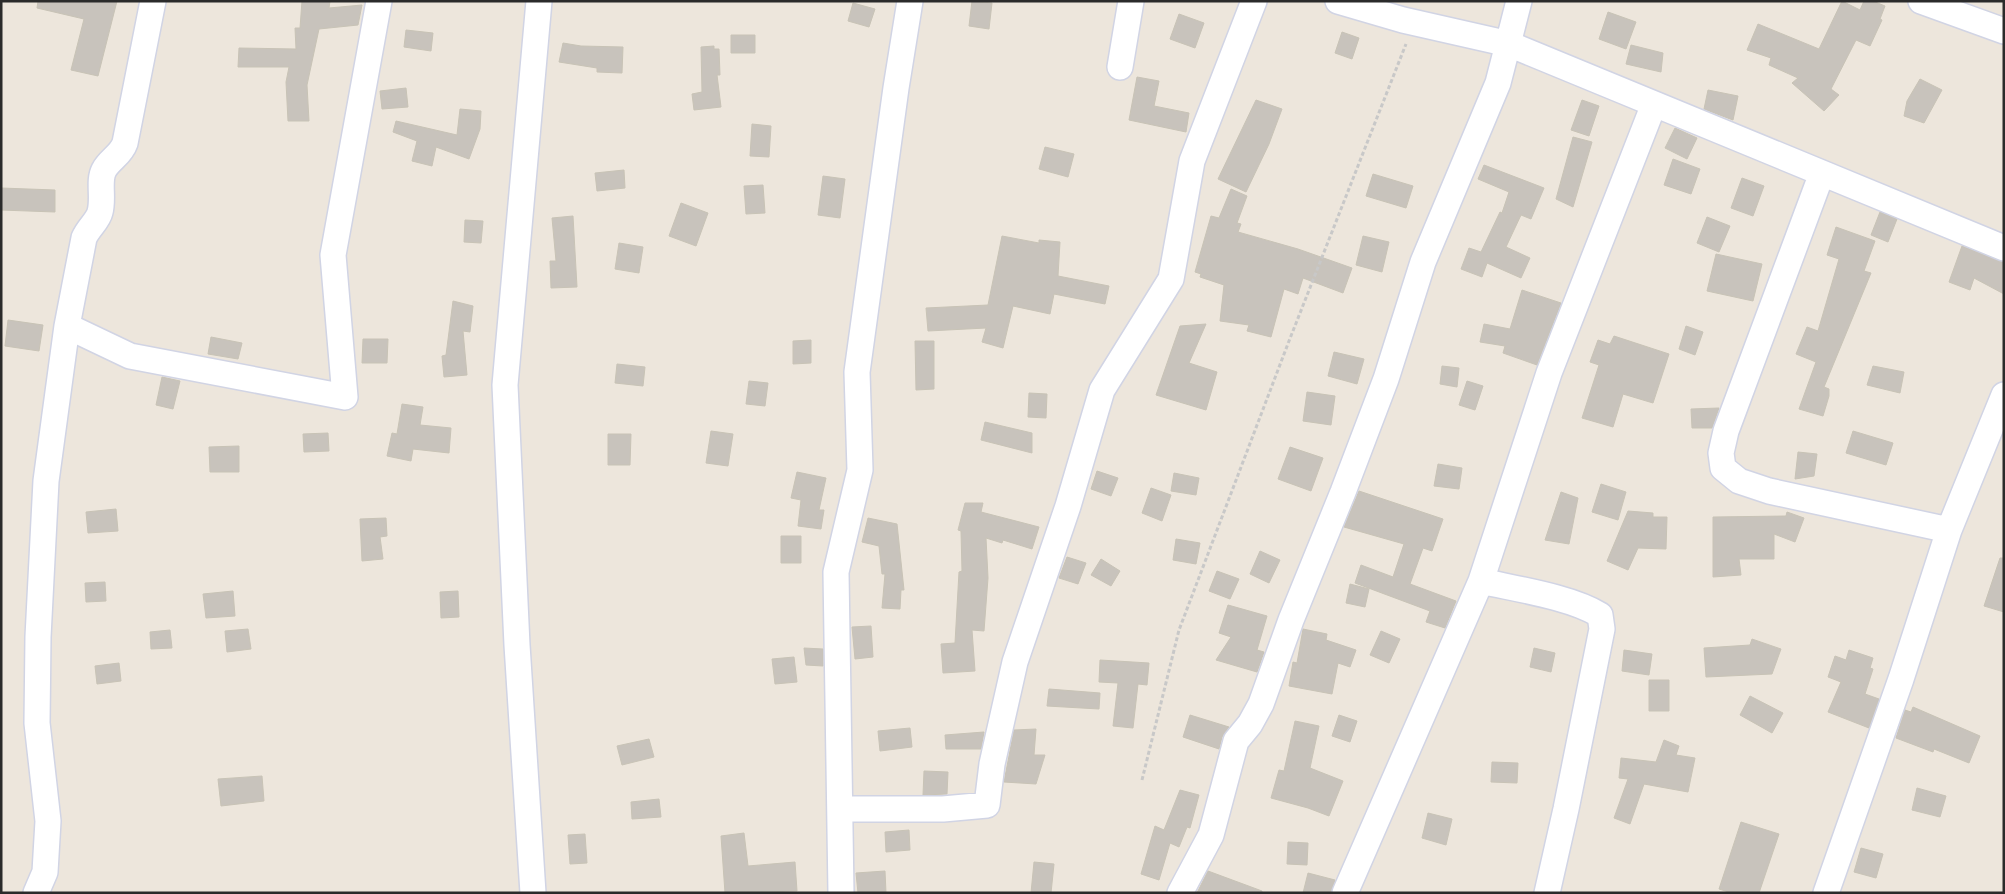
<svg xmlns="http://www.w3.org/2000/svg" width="2005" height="894" viewBox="0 0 2005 894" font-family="Jost,sans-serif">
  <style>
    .building { fill: #c8c3bc; stroke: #c8c3b6 }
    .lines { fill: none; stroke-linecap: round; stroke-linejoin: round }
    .minor-casing { stroke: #d1d4e4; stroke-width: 28 }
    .path { stroke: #c8c8c8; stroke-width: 3; stroke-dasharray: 4 2.5; stroke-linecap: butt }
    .minor { stroke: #fff; stroke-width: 25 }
  </style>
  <rect width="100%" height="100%" fill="#ede6dc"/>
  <path class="building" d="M38 1H117L98 76 71 70 84 19 37 8Z
    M302 1H330L329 8 362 5 358 25 319 29 307 85 309 121H288L286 82 289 67H238L239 48 296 49 295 28H300Z
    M972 1 992 3 989 29 969 26Z
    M1842 1 1860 10 1864 1H1873L1885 6 1880 19 1882 20 1870 46 1856 40 1831 89 1839 95 1824 111 1792 83 1798 78 1769 65 1771 58 1747 50 1758 24 1819 49Z
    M853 3 875 9 869 27 848 21Z
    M1608 12 1636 22 1626 49 1599 39Z
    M1179 14 1204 23 1195 48 1170 39Z
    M406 30 433 33 431 51 404 47Z
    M1342 32 1359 38 1352 59 1335 53Z
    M731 35H755V53H731Z
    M563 43 581 46 623 47 622 73 597 72V68L559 62Z
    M1631 45 1663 53 1661 72 1626 64Z
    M714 46V49H719L720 75H717L721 107 694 110 692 94 702 92 701 47Z
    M1137 77 1159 81 1154 106 1189 113 1186 132 1129 120Z
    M1920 79 1942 90 1924 123 1904 116 1907 101Z
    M406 88 408 107 382 109 380 91Z
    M1708 90 1738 96 1733 120 1704 109Z
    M1256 100 1282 109 1269 144 1246 192 1218 179Z
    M1582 100 1599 106 1589 136 1571 130Z
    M460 109 481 111 480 129 469 159 436 147 432 166 412 161 417 141 393 132 396 121 457 135Z
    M752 124 771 126 769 157 750 156Z
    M1675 128 1697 138 1687 159 1665 148Z
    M1573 137 1592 142 1573 207 1556 199Z
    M1045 147 1074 154 1068 177 1039 169Z
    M1673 159 1700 169 1691 194 1664 185Z
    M1484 165 1544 188 1531 219 1521 215 1506 247 1530 258 1521 278 1487 263 1482 277 1461 269 1469 248 1481 252 1500 212 1502 213 1509 192 1478 179Z
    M624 170 625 188 597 191 595 173Z
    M1373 174 1413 186 1406 208 1366 196Z
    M823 176 845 179 840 218 818 215Z
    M1742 178 1764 186 1753 216 1731 208Z
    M763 185 765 213 746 214 744 186Z
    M1 188 55 190V212L1 210Z
    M1231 189 1247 196 1237 223 1241 224 1238 232 1298 249 1352 268 1343 293 1303 278 1298 294 1284 289 1271 337 1247 331 1249 325 1220 321 1224 285 1200 277 1201 274 1195 272 1211 216 1219 218Z
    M681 203 708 213 696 246 669 236Z
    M1880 212 1897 219 1888 242 1871 235Z
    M573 216 577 287 551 288 550 261H556L552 218Z
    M1707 217 1730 226 1719 252 1697 243Z
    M465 220 483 221 481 243 464 242Z
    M1836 227 1875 241 1864 271 1871 273 1824 387 1829 389V396L1823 416 1799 409 1816 362 1796 354 1807 327 1818 331 1839 259 1827 255Z
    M1002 236 1039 243V240L1060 242 1058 276 1109 286 1105 304 1054 294 1050 314 1013 306 1003 348 982 342 986 328 928 331 926 308 988 305Z
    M1363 236 1389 242 1382 272 1356 265Z
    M619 243 643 247 639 273 615 269Z
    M1962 246 2004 262V294L1974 278 1970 290 1949 282Z
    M1716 254 1762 264 1753 301 1707 291Z
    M1522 290 1561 303 1537 365 1503 353 1505 346 1480 342 1484 324 1510 329Z
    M453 301 473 306 470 332 463 331 467 375 444 377 442 356 446 355Z
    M8 320 43 325 39 351 5 346Z
    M1206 324 1189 363 1217 372 1206 410 1156 395 1180 326Z
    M1686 326 1703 332 1695 355 1679 349Z
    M1614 336 1669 354 1653 403 1623 394 1613 427 1582 418 1599 365 1590 362 1598 340 1610 344Z
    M211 337 242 343 238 359 208 354Z
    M363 339H388L387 363H362Z
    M811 340V363L793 364V341Z
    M915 341H934V389L916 390Z
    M1334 352 1364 359 1357 384 1328 376Z
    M617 364 645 367 643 386 615 383Z
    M1442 366 1459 368 1457 387 1440 384Z
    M1873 366 1904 372 1900 393 1867 385Z
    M162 377 180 381 173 409 156 405Z
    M749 381 768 383 765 406 746 404Z
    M1467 381 1483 386 1475 410 1459 405Z
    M1307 392 1335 396 1331 425 1303 421Z
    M1029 393 1047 394 1046 418 1028 417Z
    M402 404 423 407 420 425 451 428 449 453 413 449 411 461 387 456 392 433 397 434Z
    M1719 408 1712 428H1692L1691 409Z
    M985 422 1032 433V453L981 440Z
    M711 431 733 434 728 466 706 463Z
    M1853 431 1893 443 1886 465 1846 453Z
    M328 433 329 451 304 452 303 434Z
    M608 434H631L630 465H608Z
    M239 446V472H210L209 447Z
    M1290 447 1323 458 1311 491 1278 479Z
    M1798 452 1817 454 1814 476 1795 479Z
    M1438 464 1462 468 1459 489 1434 486Z
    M1097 471 1118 478 1111 496 1091 489Z
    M797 472 826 478 819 510H824L821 529 798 526 801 500 791 498Z
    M1174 473 1199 478 1196 495 1171 491Z
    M1601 484 1626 492 1618 520 1592 512Z
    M1151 488 1171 495 1162 521 1142 513Z
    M1359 491 1443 519 1432 551 1423 548 1410 584 1456 601 1445 628 1426 622 1430 611 1355 583 1361 565 1393 577 1404 544 1344 527Z
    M1561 492 1578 498 1569 544 1545 540Z
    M965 503H983L981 512 1039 527 1032 549 1003 540 1002 543 986 538 988 578 984 631 972 630 975 671 943 673 941 644 955 643 959 572 962 571 961 531 958 530Z
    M116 509 118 531 88 533 86 512Z
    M1628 511 1653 513V517H1667L1666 549 1638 548 1628 570 1607 561Z
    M1787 512 1804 518 1795 542 1774 534V559H1739L1741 575 1713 577V517L1786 516Z
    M386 518 387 536 380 537 383 559 362 561 360 519Z
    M868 518 897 524 904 590H901L900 609 882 608 885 574H882L879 546 862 542Z
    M781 536H801V563H781Z
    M1176 539 1200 543 1196 564 1173 560Z
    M1260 551 1280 560 1269 583 1250 574Z
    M1067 557 1086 563 1078 584 1059 578Z
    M2000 558H2004V612L1984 606Z
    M1101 559 1120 571 1111 586 1091 575Z
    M1217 571 1239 579 1230 599 1209 591Z
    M105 582 106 601 86 602 85 583Z
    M1350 584 1369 589 1365 607 1346 603Z
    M233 591 235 616 206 618 203 594Z
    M458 591 459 617 441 618 440 592Z
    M1228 605 1267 616 1257 650 1264 652 1257 672 1216 660 1231 637 1219 633Z
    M871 626 873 657 855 659 852 627Z
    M248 629 251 649 227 652 225 631Z
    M1303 629 1327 634 1326 640 1356 650 1350 667 1338 663 1332 694 1289 686 1293 662 1297 663Z
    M170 630 172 648 151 649 150 632Z
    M1381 631 1400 639 1389 663 1370 655Z
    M1752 639 1781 649 1772 674 1706 677 1704 648 1750 645Z
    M804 648 823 649V666L806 665Z
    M1534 648 1555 653 1551 672 1530 667Z
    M1624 650 1652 654 1649 675 1622 671Z
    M1849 650 1873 658 1870 668 1873 669 1865 694 1879 699 1869 728 1828 712 1841 682 1828 677 1835 656 1846 660Z
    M794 657 797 682 775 684 772 659Z
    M1100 660 1149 663 1147 685 1138 684 1133 728 1113 726 1118 683 1099 682Z
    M119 663 121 681 97 684 95 666Z
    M1649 680H1669V711H1649Z
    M1049 689 1100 693 1099 709 1047 706Z
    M1750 696 1783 713 1772 733 1740 715Z
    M1913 707 1980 736 1969 763 1934 749 1933 752 1896 738 1905 710 1911 712Z
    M1190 715 1229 727 1222 737 1219 749 1183 737Z
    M1339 715 1357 721 1350 742 1332 736Z
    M1295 721 1319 726 1310 768 1343 781 1329 816 1308 808 1271 798 1279 770 1284 771Z
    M910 728 912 747 880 751 878 731Z
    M1036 729 1034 755H1045L1036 784 1004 782 1014 730Z
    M984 732 981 749H946L945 735Z
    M649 739 654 757 622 765 617 746Z
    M1664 740 1679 746 1676 755 1695 758 1688 792 1644 784 1630 824 1614 818 1628 779 1619 778 1621 758 1656 762Z
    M1492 762 1518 763 1517 783 1491 782Z
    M924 771 948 772 947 794 923 795Z
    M262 776 264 801 221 806 218 779Z
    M1917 788 1946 796 1940 817 1912 810Z
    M1180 790 1199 795 1190 828 1187 827 1179 847 1170 843 1159 880 1141 874 1155 826 1164 830Z
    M659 799 661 817 632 819 631 802Z
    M1428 813 1452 819 1446 845 1422 838Z
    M1741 822 1779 834 1759 893H1732L1719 889Z
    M909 830 910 850 886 852 885 832Z
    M744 833 748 866 795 862 797 891 725 893 721 836Z
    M585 834 587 863 570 864 568 835Z
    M1288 842 1308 843 1307 865 1287 864Z
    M1861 848 1883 854 1876 878 1854 872Z
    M1034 862 1054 864 1051 893H1031Z
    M885 871 886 893H858L856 873Z
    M1208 871 1262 891V893H1197Z
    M1308 873 1335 880 1331 893H1303Z"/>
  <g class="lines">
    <g class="minor-casing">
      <path id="minor" d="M1338 1 1403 20 1509 44 2004 248
        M1921 1 2004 31
        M1120 67 1131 1
        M1822 173 1726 431 1721 453 1723 468 1739 481 1769 491 1949 530
        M67 326 130 356 345 397 333 255 379 1
        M1481 581C1516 589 1571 597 1600 615L1602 629 1566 809 1547 893
        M840 809H943L987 805 992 764 1015 662 1068 506 1102 390 1171 279 1192 161 1254 1
        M36 893 45 872 48 821 37 723 38 637 46 481 67 326 84 238C88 228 98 221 100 212 104 198 98 181 104 170 109 160 121 155 125 143L153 1
        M533 893 517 645 505 385 539 1
        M841 893 836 572 860 470 857 372 896 88 910 1
        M1180 893 1211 835 1236 741 1250 724 1261 704 1291 620 1343 492 1386 379 1423 262 1498 83 1519 1
        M1345 893 1481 581 1549 373 1654 104
        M1826 893 1901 679 1949 530 2004 395"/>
    </g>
    <path class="path" d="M1142 780 1179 630 1289 341 1406 44"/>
    <use href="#minor" class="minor"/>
  </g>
  <rect width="2005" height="894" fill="none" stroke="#2b2b2b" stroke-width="5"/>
</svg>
